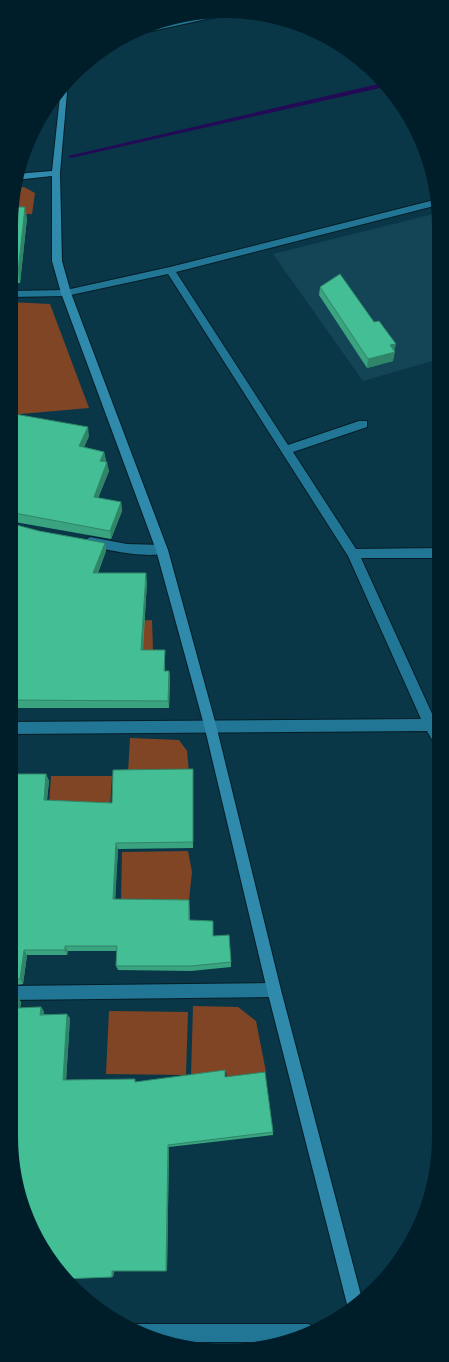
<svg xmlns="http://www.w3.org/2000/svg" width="449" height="1362" viewBox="0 0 449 1362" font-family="'Nunito Sans',sans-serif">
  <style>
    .built { fill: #134557 }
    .green { fill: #804525 }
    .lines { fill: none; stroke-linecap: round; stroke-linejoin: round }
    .stream { fill: #220a57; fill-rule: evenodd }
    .street-casing { stroke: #041d26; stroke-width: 2 }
    .secondary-casing { stroke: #041d26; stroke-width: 2 }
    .street { fill: #227695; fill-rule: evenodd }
    .secondary { fill: #2f8aac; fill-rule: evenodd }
    .wall { fill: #3aa380 }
    .shaded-wall { fill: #308568 }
    .building { fill: #44be95; stroke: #308568 }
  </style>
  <rect width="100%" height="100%" fill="#0a3747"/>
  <path class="built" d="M438 213 439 359 363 381 273 254Z"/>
  <path class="green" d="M24 187 35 193 32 214H10L13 188Z
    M9 302 50 304 89 408 9 415Z
    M152 620 153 651 121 653 120 622Z
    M130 738 179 740 187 751 189 772 128 773Z
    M51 776H112L110 806H49Z
    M188 851 192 872 189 900 121 901 122 852Z
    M193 1006 238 1007 256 1021 266 1072 227 1077 226 1072 191 1076Z
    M109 1011 188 1012 186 1075 106 1074Z"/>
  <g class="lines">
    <path class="stream" d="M387 82 389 86 71 158 68 156Z"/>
    <g class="street-casing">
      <path id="street" d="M222 12 234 13 129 36 126 35 142 29Z
        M438 199V205L176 272 288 445 359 421H367V427L293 452 356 549 439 548V558H361L439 729V745L434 743 427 731 9 734V722L421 719 348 556 168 274 66 296 9 297V291L66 290 170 267Z
        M90 537 127 544 162 545 168 550C160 562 99 549 86 544L84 541Z
        M274 983 279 985 281 990 279 995 274 997 9 1000V986Z
        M134 1324H309L316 1330 289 1342H165L127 1329Z"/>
    </g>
    <g class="secondary-casing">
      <path id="secondary" d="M68 81 60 173 62 261 71 293 168 550 216 725 281 990 362 1299 349 1312 267 990 204 725 156 550 61 293 52 261V176L15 180V174L52 171 61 87Z"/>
    </g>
    <use href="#street" class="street"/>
    <use href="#secondary" class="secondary"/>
  </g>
  <path class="wall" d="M27 218 20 283H9V224Z
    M320 287 394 351 393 361 367 368 319 295Z
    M9 413 89 436 84 447 104 452 106 461 105 462 109 471 98 498 121 502 122 511 111 539 9 521Z
    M9 523 39 531 105 543 106 551 98 573 147 581 143 650H165V671H169L170 678 169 708H9Z
    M9 774H46L49 781 47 800 112 803 193 776V848L118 849 115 899 189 900 190 920 213 936 231 962V967L191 971 118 970 116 966 117 951H68L67 955H27L23 984 9 986Z
    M9 997 21 1002 20 1008 41 1007 44 1012 43 1014 70 1018 66 1080 136 1082 225 1077 273 1132V1135L169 1147 167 1271H114L113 1277 62 1279Z"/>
  <path class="shaded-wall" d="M25 207 27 218 20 283 18 272Z
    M396 344 394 352 390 345Z
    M395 352 393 361 367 368 368 359Z
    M88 427 89 436 81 455 79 446Z
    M104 452 106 461 101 470 100 461Z
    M107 462 109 471 95 506 94 497Z
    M121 502 122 511 111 539 110 531Z
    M105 543 106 551 94 581 93 573Z
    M146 573 147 581 142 658 141 650Z
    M169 671 170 678 169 708 168 701Z
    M46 774 49 781 46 807 44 800Z
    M116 843 118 849 115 904 113 899Z
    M65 946 68 951 67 955 65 950Z
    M24 950 27 955 23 984 20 979Z
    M18 997 21 1002 19 1012 16 1008Z
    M41 1007 44 1012 43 1019 40 1015Z
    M67 1014 70 1018 66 1083 63 1080Z
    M168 1145 169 1147 167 1271H166Z
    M112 1271H114L113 1277H112Z"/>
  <path class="building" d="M11 207H25L18 272H9V224Z
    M340 274 374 322 379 321 396 344 390 345 395 352 368 359 320 287Z
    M9 413 88 427 79 446 104 452 100 461 107 462 94 497 121 502 110 531 9 512Z
    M9 523 39 531 105 543 93 573H146L141 650H165L164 671H169L168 701 9 700Z
    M193 769V842L116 843 113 899 189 900V920L213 921V936L229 935 231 962 191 966H116L117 946H65V950H24L20 979 9 981V774H46L44 800 112 803 113 770Z
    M9 997H18L16 1008 41 1007 40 1015 67 1014 63 1080 135 1079V1082L225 1070V1077L265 1072 273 1132 168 1145 166 1271H112V1277L62 1279 25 1220 9 1138Z"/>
  <path d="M0 0H449V1362H0ZM225 18H225A207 207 0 0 1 432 225V1137A207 207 0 0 1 225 1344H225A207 207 0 0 1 18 1137V225A207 207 0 0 1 225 18Z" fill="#001d2a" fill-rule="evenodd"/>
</svg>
